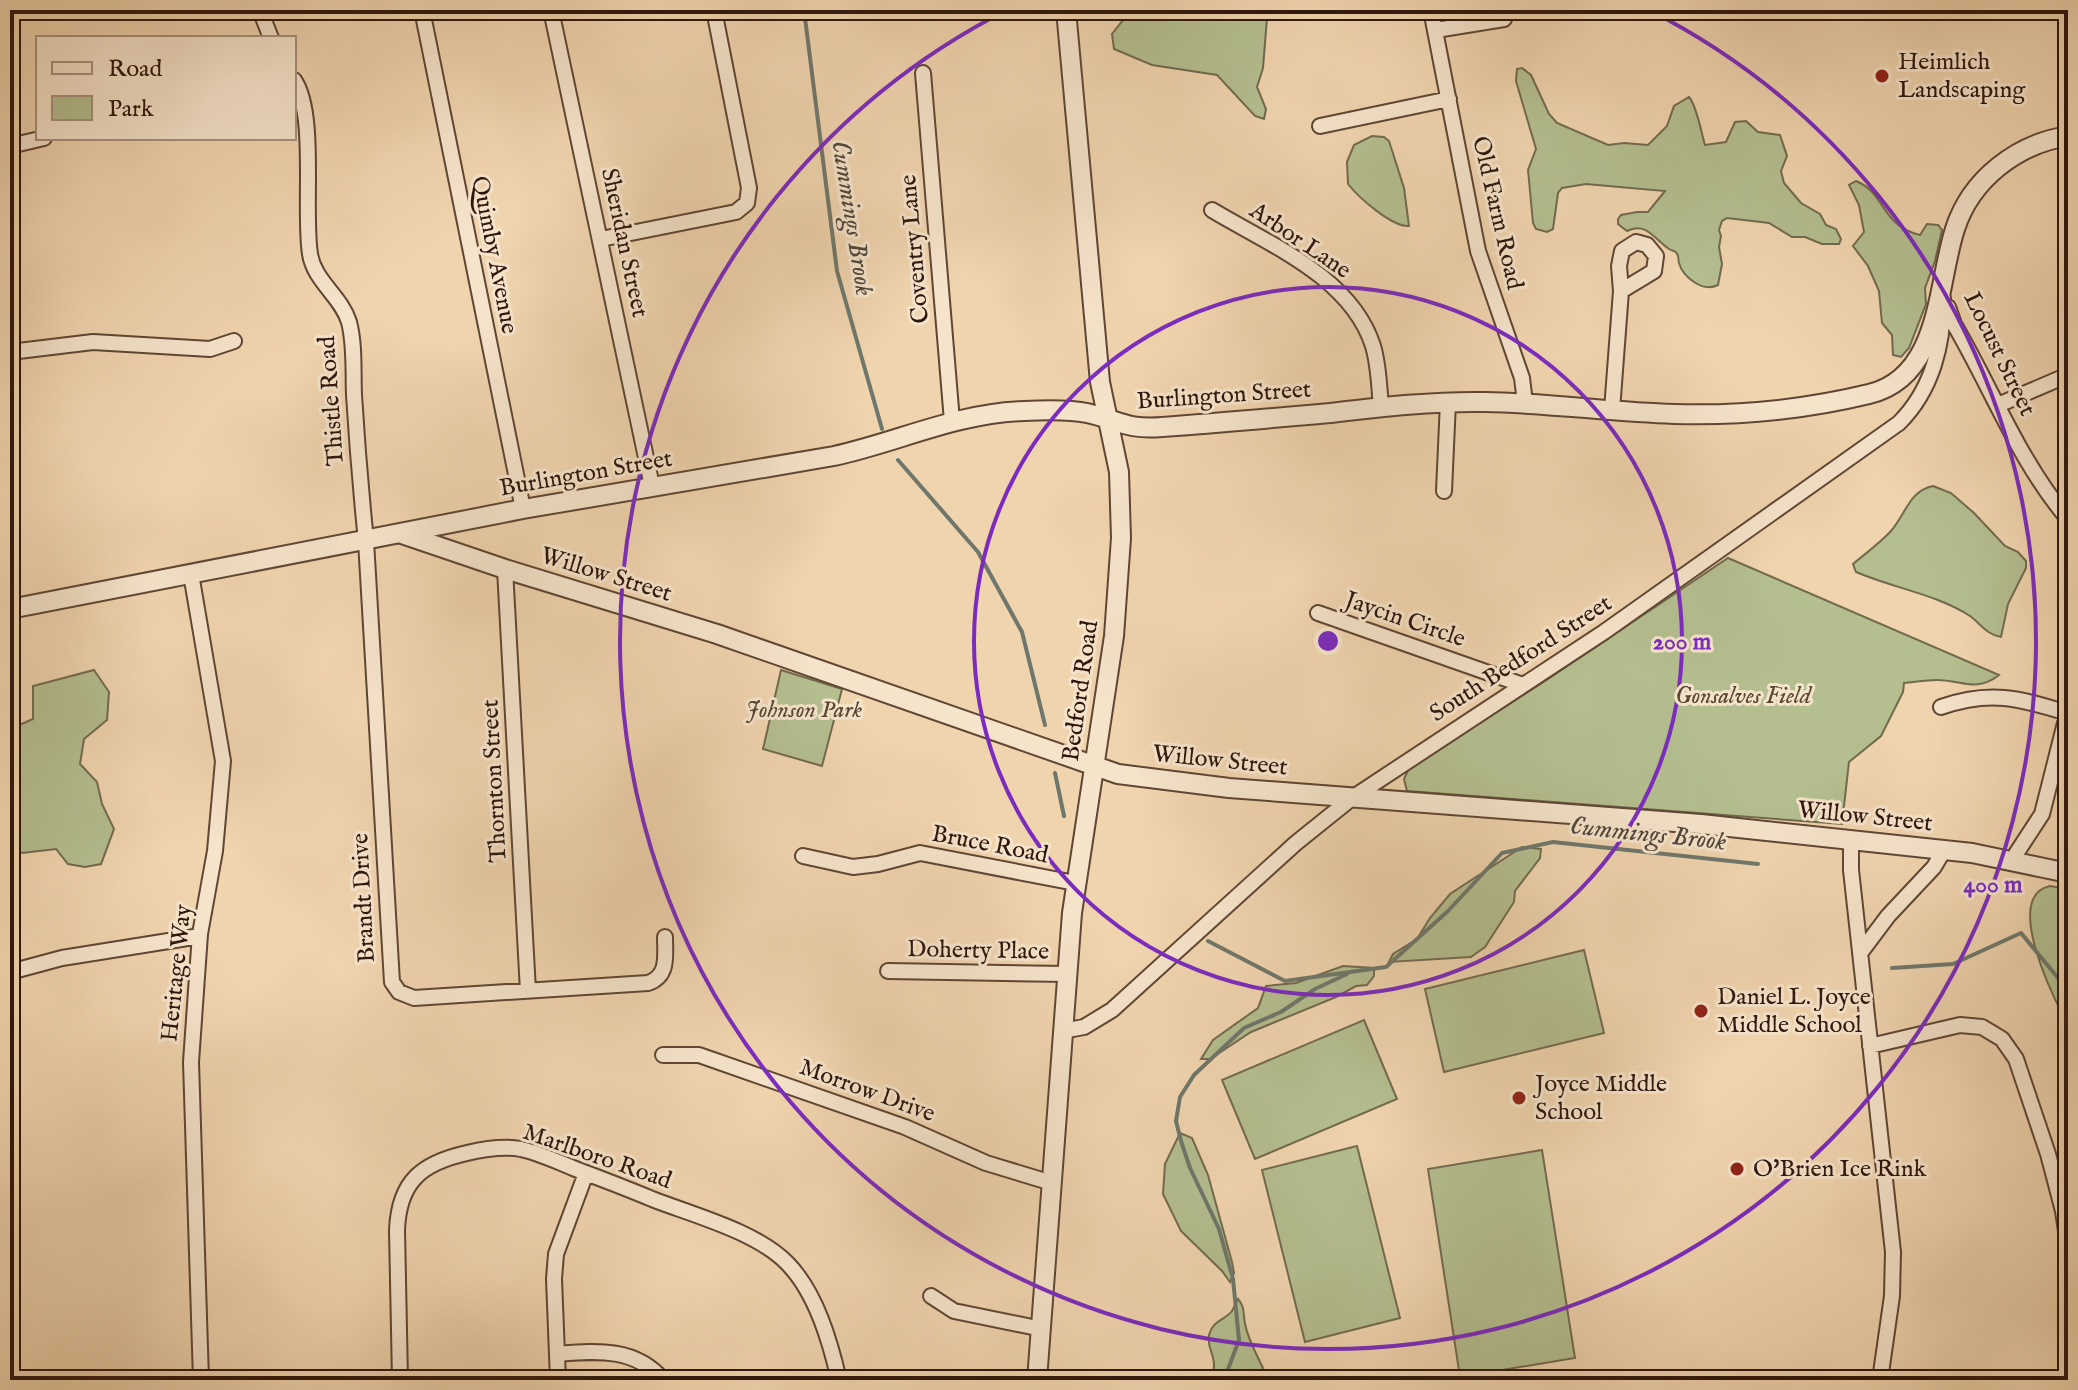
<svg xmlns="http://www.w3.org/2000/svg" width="2078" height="1390" viewBox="0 0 2078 1390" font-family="'IM FELL English',serif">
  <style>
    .green { fill: #b4be8f; stroke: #726a4e; stroke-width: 2 }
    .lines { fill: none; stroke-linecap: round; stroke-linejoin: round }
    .stream { stroke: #6f776c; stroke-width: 4 }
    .minor-casing { stroke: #5f4635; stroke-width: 18 }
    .tertiary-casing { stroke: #5f4635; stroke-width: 22 }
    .minor { stroke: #f5e3ca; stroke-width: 14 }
    .tertiary { stroke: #f5e3ca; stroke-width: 18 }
    .ring { fill: none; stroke: #7b2cbf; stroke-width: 4 }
    .poi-dot { fill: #8f2418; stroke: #f5e3ca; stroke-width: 3 }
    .labels { text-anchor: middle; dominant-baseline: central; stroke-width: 6; stroke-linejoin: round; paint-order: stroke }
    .poi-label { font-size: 24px; fill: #2f160d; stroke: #f5e3ca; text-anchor: start }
    .street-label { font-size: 24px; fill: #2f160d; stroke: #f5e3ca }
    .park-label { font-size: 24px; font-style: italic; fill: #574834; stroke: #f5e3ca }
    .water-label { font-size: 26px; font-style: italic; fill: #4f473c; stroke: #f5e3ca }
    .centre { fill: #7b2cbf; stroke: #f5e3ca; stroke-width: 4 }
    .ring-label { font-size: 24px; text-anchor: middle; font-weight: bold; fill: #7b2cbf; stroke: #f5e3ca; stroke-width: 6; stroke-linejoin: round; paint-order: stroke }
  </style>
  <rect width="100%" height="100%" fill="#f0d4ae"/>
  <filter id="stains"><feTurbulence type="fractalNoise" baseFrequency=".0025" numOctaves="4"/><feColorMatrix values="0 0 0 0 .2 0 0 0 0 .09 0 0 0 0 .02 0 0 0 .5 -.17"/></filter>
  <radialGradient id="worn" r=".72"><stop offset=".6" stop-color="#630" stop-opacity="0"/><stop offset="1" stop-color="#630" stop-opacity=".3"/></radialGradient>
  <path class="green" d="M1131 10H1241L1253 15 1262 12 1267 18 1263 68 1257 87 1266 109 1264 119 1255 116 1217 75 1152 65 1114 49 1112 34Z
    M1522 68 1531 75 1549 114 1557 123 1608 145 1624 143 1648 145 1667 126 1674 106 1689 97C1697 106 1701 132 1705 145L1726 142 1735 122 1746 121 1758 132 1780 135 1787 156 1781 171 1784 183 1801 203 1820 214 1826 225 1836 229 1841 239 1839 244H1822L1805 237H1792L1769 223 1727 218 1722 221 1719 230 1721 236 1719 247 1722 264 1718 285C1703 293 1683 277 1679 263 1678 261 1679 258 1678 256 1676 250 1674 252 1669 249 1655 240 1646 221 1627 231L1618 224V219L1621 215 1637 212H1648L1665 191 1586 184 1562 188 1558 193 1553 229 1547 232 1536 229 1533 223 1528 170 1536 149 1516 81 1517 69Z
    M1372 136 1384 137 1389 141 1404 188 1409 226C1392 227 1359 198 1348 184L1347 162 1354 145Z
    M1856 181C1886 193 1881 226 1920 235L1927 224 1938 225 1942 230 1935 261 1925 288 1926 304 1909 348 1901 357 1893 355 1892 335 1882 323 1879 291 1868 266 1853 246 1864 232 1859 205 1849 185Z
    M1933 486 1951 493 1974 513 2005 546 2018 552 2026 561V568L2008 604 2001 637C1987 635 1981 624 1970 616 1936 594 1893 588 1856 572L1853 564C1866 553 1880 543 1891 531 1906 514 1909 491 1933 486Z
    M1728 558 1999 675C1976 693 1962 680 1937 680 1926 680 1915 682 1904 683L1903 692 1881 736 1849 762 1842 824 1407 791 1404 779 1410 766 1542 683Z
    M94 670 109 692 107 720 84 739 80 764 97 782 102 804 114 829 101 864 85 867 68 864 56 849 22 853 10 845V729L33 719V686Z
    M781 670 842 689 822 766 763 749Z
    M1522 847 1541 849 1540 858 1515 891 1514 902 1485 947 1471 957 1389 962 1393 954 1417 939 1430 918 1450 894Z
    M2050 886 2068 889V1025C2054 999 2002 896 2050 886Z
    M1584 950 1604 1033 1444 1072 1425 989Z
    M1343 966 1374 968V976L1367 985 1356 986 1336 997 1251 1032 1210 1059H1201L1213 1040 1258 1008 1266 986 1296 983Z
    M1364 1020 1397 1099 1255 1159 1222 1080Z
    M1180 1133 1192 1138 1208 1175 1232 1262 1234 1273 1230 1282 1222 1271 1181 1231 1163 1194 1165 1164Z
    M1357 1146 1400 1318 1305 1342 1262 1170Z
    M1542 1150 1575 1358 1460 1377 1428 1169Z
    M1238 1299C1245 1307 1243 1313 1245 1324 1249 1344 1261 1361 1268 1380H1211C1220 1356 1206 1352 1209 1335 1212 1321 1225 1320 1232 1311 1234 1307 1236 1303 1238 1299Z"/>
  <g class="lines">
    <path class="stream" d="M804 10 837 271 882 429
      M898 460 978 552 1022 632 1045 725
      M1055 773 1064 816
      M1208 941 1285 981 1386 967 1448 911 1502 853 1553 842 1758 864
      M1892 968 1953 964 2021 933 2068 990
      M1224 1380 1239 1340 1233 1279 1219 1229 1190 1168 1181 1141 1176 1121 1180 1097 1194 1075 1244 1028 1281 1012 1315 989 1347 974"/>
    <g class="minor-casing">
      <path id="minor" d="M260 10 271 38
        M422 10 523 509
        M551 10 652 486
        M1431 10 1478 251 1522 378 1525 403
        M1436 30 1504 19
        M923 73 952 421
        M294 80C317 113 303 210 310 254 314 281 341 296 349 322 355 345 353 371 354 395 357 444 361 492 366 541L392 982 399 992 414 998 648 983C669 976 665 956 665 937
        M1320 126 1449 99
        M10 146 44 138
        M1212 210C1270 245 1351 277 1373 346 1379 366 1379 387 1381 407
        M601 239 736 212 747 203 749 188 714 10
        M1948 307 1954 324C1992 389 2019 461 2068 519
        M10 352 93 342 210 349 234 341
        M1998 405 2068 375
        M1612 410 1621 291 1654 271 1656 256 1647 245 1636 242 1622 251 1619 266 1621 291
        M1444 491 1448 402
        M505 569 528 991
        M191 574 223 761 215 851 200 934 191 1062 201 1380
        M1318 613 1523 685
        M1941 707C1990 690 2019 698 2067 713
        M1851 840V870L1893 1252 1892 1296 1880 1380
        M803 856 853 867 878 864 920 853 1075 883
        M2012 860 2042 814 2068 711
        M1861 952 1888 916 1934 867 1944 850
        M888 971 1066 974
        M10 972 62 958 200 936
        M1062 1031 1084 1027 1112 1010 1296 843 1352 798 1604 632 1899 423C1932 390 1944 344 1943 298
        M1870 1046 1960 1025 1982 1027 2002 1039 2016 1059 2048 1154 2063 1211 2068 1245
        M663 1055H699L905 1127 986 1163 1052 1183
        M931 1296 954 1311 1042 1329
        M557 1354C596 1351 635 1347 663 1380
        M400 1380 397 1230C399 1181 422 1163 467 1153 484 1149 504 1146 521 1149 539 1153 556 1161 573 1168 599 1178 626 1188 652 1199 693 1215 758 1232 788 1264 816 1293 830 1341 839 1380
        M558 1380 554 1279 556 1254 586 1173"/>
    </g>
    <g class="tertiary-casing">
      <path id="tertiary" d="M402 534 505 569 717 634 1118 774 1229 788 1701 824 1972 853 2068 873
        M10 609 523 509 834 456C898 442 957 413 1024 411 1044 410 1068 409 1087 413 1119 420 1126 430 1162 427 1218 423 1274 418 1330 413 1382 407 1433 401 1485 402 1548 403 1611 412 1674 414 1738 416 1807 409 1869 394 1941 377 1937 284 1955 229 1971 179 2017 144 2068 136
        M1037 1380 1072 913 1114 636 1121 538 1119 472 1100 382 1066 10"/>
    </g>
    <use href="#minor" class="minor"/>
    <use href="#tertiary" class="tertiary"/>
  </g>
  <g class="ring">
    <circle cx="1328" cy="641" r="354"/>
    <path d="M1649 10A708 708 0 1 1 1007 10"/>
  </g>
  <g class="poi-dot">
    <circle cx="1882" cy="76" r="8"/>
    <circle cx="1701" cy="1011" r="8"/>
    <circle cx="1519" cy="1098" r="8"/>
    <circle cx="1737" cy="1169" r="8"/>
  </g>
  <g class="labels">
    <g class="poi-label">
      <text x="1898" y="62">Heimlich<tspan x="1898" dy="28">Landscaping</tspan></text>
      <text x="1717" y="997">Daniel L. Joyce<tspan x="1717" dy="28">Middle School</tspan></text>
      <text x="1535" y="1084">Joyce Middle<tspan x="1535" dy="28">School</tspan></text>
      <text x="1753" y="1169">O'Brien Ice Rink</text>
    </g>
    <g class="street-label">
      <text transform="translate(1497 213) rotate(77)">Old Farm Road</text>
      <text transform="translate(1300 241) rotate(34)">Arbor Lane</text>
      <text transform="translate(624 243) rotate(78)">Sheridan Street</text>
      <text transform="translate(915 249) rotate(-95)">Coventry Lane</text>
      <text transform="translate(494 255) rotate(79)">Quimby Avenue</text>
      <text transform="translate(1999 354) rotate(64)">Locust Street</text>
      <text transform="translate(1224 396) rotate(-4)">Burlington Street</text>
      <text transform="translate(332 401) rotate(-94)">Thistle Road</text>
      <text transform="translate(586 474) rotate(-10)">Burlington Street</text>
      <text transform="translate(606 575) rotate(17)">Willow Street</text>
      <text transform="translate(1405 620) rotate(19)">Jaycin Circle</text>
      <text transform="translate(1521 659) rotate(-33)">South Bedford Street</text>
      <text transform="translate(1081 691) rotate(-82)">Bedford Road</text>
      <text transform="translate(1220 761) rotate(6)">Willow Street</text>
      <text transform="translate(495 781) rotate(-93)">Thornton Street</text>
      <text transform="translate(1865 817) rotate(6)">Willow Street</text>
      <text transform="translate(990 845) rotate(11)">Bruce Road</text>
      <text transform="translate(364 898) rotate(-93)">Brandt Drive</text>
      <text transform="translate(978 951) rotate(1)">Doherty Place</text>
      <text transform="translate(177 973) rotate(-84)">Heritage Way</text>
      <text transform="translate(867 1091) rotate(20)">Morrow Drive</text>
      <text transform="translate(597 1157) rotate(19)">Marlboro Road</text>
    </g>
    <g class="park-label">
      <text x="1743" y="696">Gonsalves Field</text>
      <text x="804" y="710">Johnson Park</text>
    </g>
    <g class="water-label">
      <text transform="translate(852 218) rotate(81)">Cummings Brook</text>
      <text transform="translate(1648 834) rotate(6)">Cummings Brook</text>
    </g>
  </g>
  <circle cx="1328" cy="641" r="12" class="centre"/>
  <g class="ring-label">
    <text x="1682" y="649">200 m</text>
    <text x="1993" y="892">400 m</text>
  </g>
  <rect width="2078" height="1390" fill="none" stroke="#f0d4ae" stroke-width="40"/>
  <rect x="12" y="12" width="2054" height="1366" fill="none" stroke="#2f160d" stroke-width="4"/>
  <rect x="20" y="20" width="2038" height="1350" fill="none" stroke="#2f160d" stroke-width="2"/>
  <rect x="36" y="36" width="260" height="104" fill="#f5e3ca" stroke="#a6917e" stroke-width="2"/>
  <rect x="52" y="62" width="40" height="12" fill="#f5e3ca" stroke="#a6917e" stroke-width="2"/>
  <text x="108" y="76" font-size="24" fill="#2f160d">Road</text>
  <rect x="52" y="96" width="40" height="24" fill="#b4be8f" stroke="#a6917e" stroke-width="2"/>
  <text x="108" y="116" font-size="24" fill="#2f160d">Park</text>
  <rect width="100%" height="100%" filter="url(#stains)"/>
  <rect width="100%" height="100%" fill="url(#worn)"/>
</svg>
